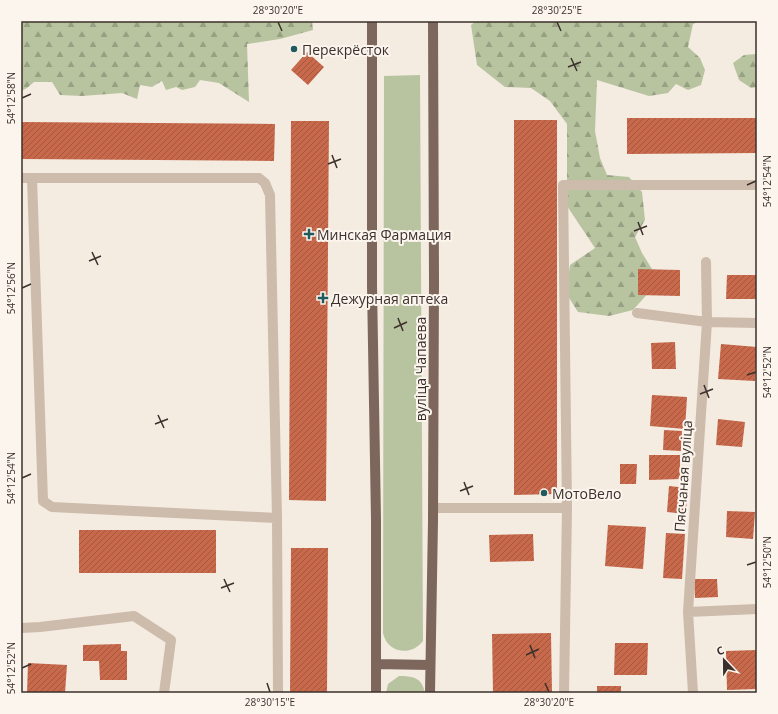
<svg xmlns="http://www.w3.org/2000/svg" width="778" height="714" viewBox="0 0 778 714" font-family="'Open Sans',sans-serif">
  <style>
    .green { fill: #b8c4a0 }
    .forest { fill: url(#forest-firs) }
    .building { fill: url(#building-hatch) }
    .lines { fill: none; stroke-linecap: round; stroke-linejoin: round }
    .minor { stroke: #cdbbac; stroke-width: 10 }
    .major { stroke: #7d675c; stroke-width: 10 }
    .ticks { fill: none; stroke: #3b302b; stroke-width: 1.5 }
    .poi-dot { fill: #1f5a5e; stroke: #fbf5ee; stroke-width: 1.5 }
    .labels { text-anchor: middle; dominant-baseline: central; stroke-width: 4; stroke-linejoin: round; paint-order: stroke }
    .poi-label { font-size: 14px; fill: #3b302b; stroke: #fbf5ee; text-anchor: start }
    .street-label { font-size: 14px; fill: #3b302b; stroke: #fbf5ee }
    .neatline { fill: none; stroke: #3b302b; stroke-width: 1.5 }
    .ticks-label { font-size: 10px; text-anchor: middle; fill: #3b302b }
  </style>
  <defs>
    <pattern id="forest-firs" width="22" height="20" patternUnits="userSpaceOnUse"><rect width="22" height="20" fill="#b8c4a0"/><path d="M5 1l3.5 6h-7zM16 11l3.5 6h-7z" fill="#97a083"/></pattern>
    <pattern id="building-hatch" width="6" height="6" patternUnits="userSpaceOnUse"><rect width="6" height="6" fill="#c8694b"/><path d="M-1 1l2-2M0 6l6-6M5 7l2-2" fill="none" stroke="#a4573f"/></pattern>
  </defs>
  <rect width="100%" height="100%" fill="#f4ebe1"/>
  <path class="green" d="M420 75 423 641C411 657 387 653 383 633L384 76Z
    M399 676C412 676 422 677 425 693H386L388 684Z"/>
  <path class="forest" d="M21 21H312L313 30 280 39 247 44 249 102 219 83 200 80 195 87 182 90 176 87 166 90 162 81 152 87 140 85 137 99 122 93 82 96 60 95 52 82H34L27 88 21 91Z
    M476 21H700L693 24 688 47 700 58 705 70 701 85 688 90 676 84 668 93 649 96 597 80 595 131 600 158 607 175 629 177 642 192 645 220 635 237 642 253 652 269 651 290 633 310 609 316 578 312 566 293 570 265 595 248 567 206V124L550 101 531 88 505 87 477 65 471 25Z
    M757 54V87L751 88 739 80 733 63 744 55Z"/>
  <path class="building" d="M307 52 324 67 308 85 291 70Z
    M627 118H757V153L627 154Z
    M514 120H557V494L514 495Z
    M291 121H329L326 501 289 500Z
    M21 122 275 124 274 161 21 159Z
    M638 269 680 270V296L638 295Z
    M727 275H757V299H726Z
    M675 342 676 369H652L651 343Z
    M721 344 757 347 755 381 718 379Z
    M652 395 687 397 685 429 650 426Z
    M718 419 745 422 742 447 716 445Z
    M664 430 682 431 681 451 663 450Z
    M649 455H680V479L649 480Z
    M620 464H637L636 484H620Z
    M669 486 687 488 686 514 667 512Z
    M727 511 755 512 753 539 726 537Z
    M608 525 646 527 643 569 605 566Z
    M79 530H216V573H79Z
    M666 533 685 534 682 579 663 578Z
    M533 534 534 561 490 562 489 535Z
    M291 548H328L327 693H290Z
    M694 579H717L718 597 695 598Z
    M551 633 552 693H493L492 634Z
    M615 643H648L647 675H614Z
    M121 644V651H127V680H100L99 661H83V645Z
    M757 650V689L727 690 726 651Z
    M28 663 67 665 65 693H27Z
    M597 686H621V693H597Z"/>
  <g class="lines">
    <path class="minor" d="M21 178H259L265 183 270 195 277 518 278 693
      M32 178 43 501 52 507 277 518
      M637 313 707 322 757 323
      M433 508H567L564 693
      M567 508 563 185H757
      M688 612 757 609
      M21 628 40 627 134 616 171 640 164 693
      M693 693 688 612 707 322 706 262"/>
    <path class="major" d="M372 21V286L376 520V693
      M376 664 430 665
      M430 693 433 521 434 280 433 21"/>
  </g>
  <path class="ticks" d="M278 22 282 31M557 22 561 31M571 58 577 71M568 67 581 62M22 98 31 94M332 155 337 168M328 164 341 159M747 185 756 181M638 222 643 235M634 231 647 226M92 252 98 265M89 261 101 256M22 288 31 284M398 318 403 331M394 328 407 322M747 375 756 372M704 385 709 398M700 394 713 389M158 415 164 428M155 424 168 419M22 478 31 474M464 482 469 495M460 491 473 486M747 565 756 562M224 579 230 592M221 588 234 583M530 645 535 658M526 655 539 649M22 668 31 664M267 683 270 692M545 683 549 692"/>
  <g class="poi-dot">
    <circle cx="294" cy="49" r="4"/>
    <path d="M307 228h4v4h4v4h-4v4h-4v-4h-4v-4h4z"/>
    <path d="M321 292h4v4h4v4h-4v4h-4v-4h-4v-4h4z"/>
    <circle cx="544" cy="493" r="4"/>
  </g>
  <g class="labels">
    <g class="poi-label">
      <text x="302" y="49">Перекрёсток</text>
      <text x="317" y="234">Минская Фармация</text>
      <text x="331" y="298">Дежурная аптека</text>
      <text x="552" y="493">МотоВело</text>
    </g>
    <g class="street-label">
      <text transform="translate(420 369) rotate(-90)">вуліца Чапаева</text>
      <text transform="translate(683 476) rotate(-86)">Пясчаная вуліца</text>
    </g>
  </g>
  <rect width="778" height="714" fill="none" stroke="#fbf5ee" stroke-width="44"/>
  <g transform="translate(724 660) rotate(338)" stroke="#fbf5ee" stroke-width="3" paint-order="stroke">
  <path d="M0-3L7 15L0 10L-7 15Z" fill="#3b302b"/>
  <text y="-6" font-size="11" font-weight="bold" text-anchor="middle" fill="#3b302b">С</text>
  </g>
  <rect x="22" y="22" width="734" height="670" class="neatline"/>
  <g class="ticks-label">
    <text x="278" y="14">28°30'20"E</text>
    <text x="557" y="14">28°30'25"E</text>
    <text transform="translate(11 98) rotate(-90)" y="4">54°12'58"N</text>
    <text transform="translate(767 181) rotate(-90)" y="4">54°12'54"N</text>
    <text transform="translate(11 288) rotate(-90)" y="4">54°12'56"N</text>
    <text transform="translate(767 372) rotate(-90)" y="4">54°12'52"N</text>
    <text transform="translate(11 478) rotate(-90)" y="4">54°12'54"N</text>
    <text transform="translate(767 562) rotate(-90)" y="4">54°12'50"N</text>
    <text transform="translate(11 668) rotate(-90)" y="4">54°12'52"N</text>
    <text x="270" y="706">28°30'15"E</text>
    <text x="549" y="706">28°30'20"E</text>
  </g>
</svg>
